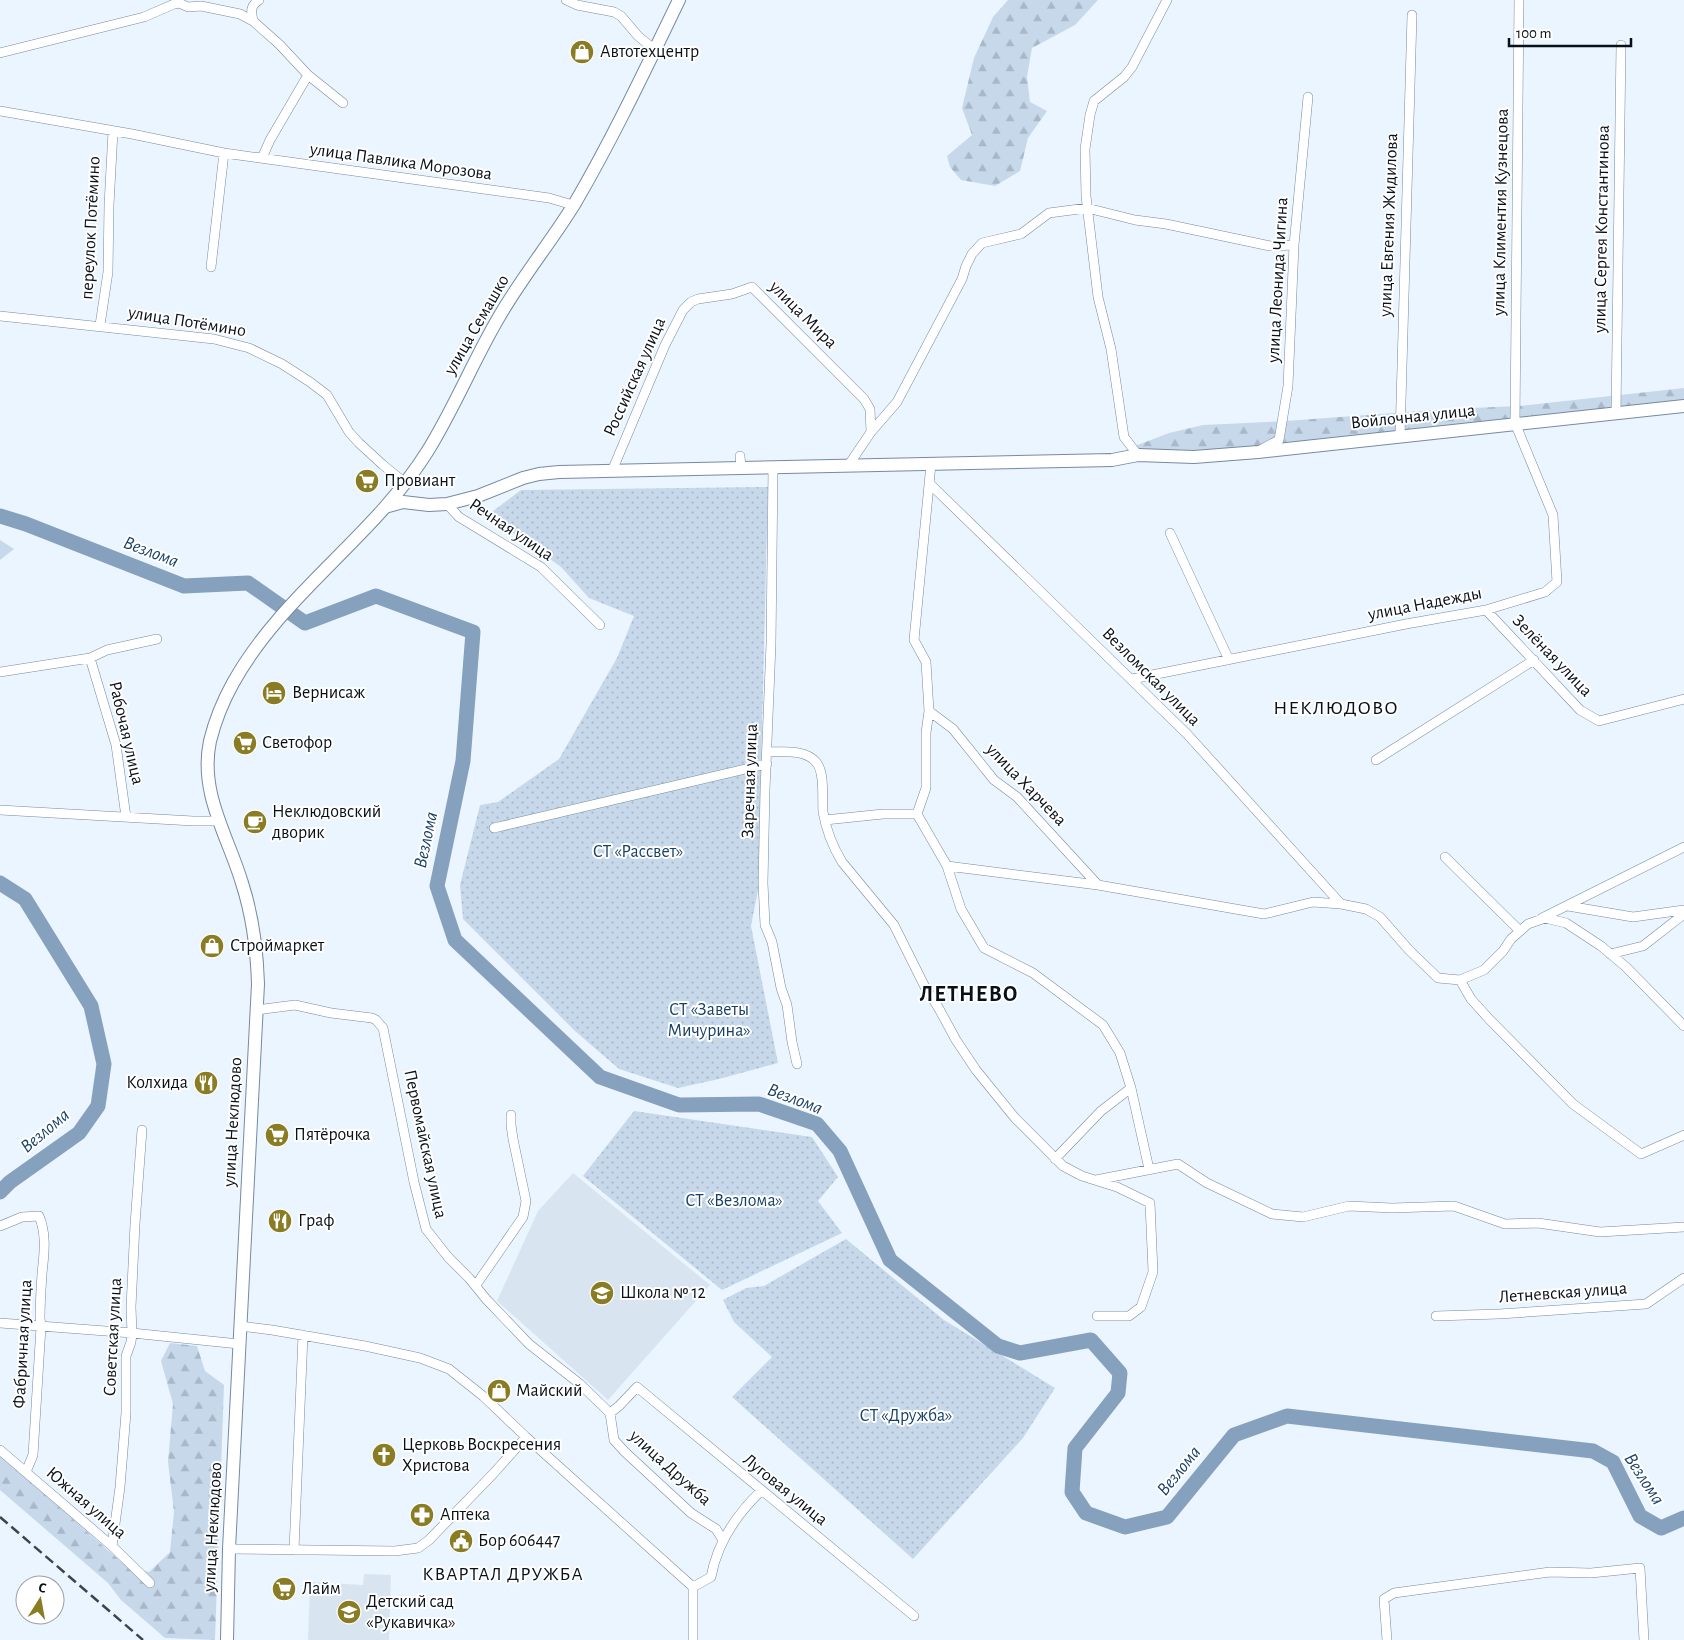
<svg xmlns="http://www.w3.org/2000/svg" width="1684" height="1640" viewBox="0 0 1684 1640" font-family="'Alegreya Sans',sans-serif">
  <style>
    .built { fill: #d8e4f0 }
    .grass { fill: #c7d8eb }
    .forest { fill: url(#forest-firs) }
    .park { fill: url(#park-dots) }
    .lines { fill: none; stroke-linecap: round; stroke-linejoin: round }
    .river { stroke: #86a1bd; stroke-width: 15 }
    .street-casing { stroke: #758aa1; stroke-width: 10 }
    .secondary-casing { stroke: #758aa1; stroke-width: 14 }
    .street { stroke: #fff; stroke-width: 9 }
    .secondary { stroke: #fff; stroke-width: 12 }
    .rail { stroke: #3c444d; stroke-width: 2.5; stroke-dasharray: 10 5; stroke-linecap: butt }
    .labels { text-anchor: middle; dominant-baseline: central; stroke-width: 4; stroke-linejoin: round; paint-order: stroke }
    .poi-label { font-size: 18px; fill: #081018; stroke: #fff; text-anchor: start }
    .street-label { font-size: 18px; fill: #081018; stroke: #fff }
    .park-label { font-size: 18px; fill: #184068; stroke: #fff }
    .water-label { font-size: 19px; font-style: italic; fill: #1b436a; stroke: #fff }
    .neighbourhood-label { font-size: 19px; letter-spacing: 1px; fill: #081018; stroke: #fff }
    .quarter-label { font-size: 20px; letter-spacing: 1px; fill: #081018; stroke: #fff }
    .district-label { font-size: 22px; font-weight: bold; letter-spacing: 1px; fill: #081018; stroke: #fff }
  </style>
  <defs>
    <pattern id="forest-firs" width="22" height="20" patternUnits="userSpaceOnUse" patternTransform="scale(1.25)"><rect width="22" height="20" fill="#c7d8eb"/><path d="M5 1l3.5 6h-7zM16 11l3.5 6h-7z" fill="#a9b8c9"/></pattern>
    <pattern id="park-dots" width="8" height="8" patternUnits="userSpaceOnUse" patternTransform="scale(1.25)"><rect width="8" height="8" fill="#c7d8eb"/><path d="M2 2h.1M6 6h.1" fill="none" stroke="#a9b8c9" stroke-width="1.8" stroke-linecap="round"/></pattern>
  </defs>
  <rect width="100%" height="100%" fill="#ebf5ff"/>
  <path class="built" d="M573 1173 710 1285 608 1400 497 1301 538 1211Z
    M364 1574 391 1575 389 1640H308L310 1582 363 1585Z"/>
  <path class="grass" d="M0 540 14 549 0 560Z"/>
  <path class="forest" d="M1008 0H1098L1075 25 1032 48 1027 77 1030 102 1047 111 1028 138 1020 171 995 186 961 180 950 167 947 156 972 135 962 108 974 58 993 17Z
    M1684 388V403L1444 429 1182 453 1138 455 1135 446 1169 433 1203 425 1286 421 1447 409 1519 406Z
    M170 1343 197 1346 205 1371 224 1385 215 1640 165 1638 121 1600 108 1583 0 1490V1455L127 1567 149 1572 170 1552 174 1512 168 1462 173 1404 161 1361Z"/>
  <path class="park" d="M768 487 758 890 751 926 778 1063 719 1079 678 1088 619 1069 575 1031 463 919 460 885 480 805 498 802 559 759 617 658 634 616 589 598 561 567 488 515 521 490Z
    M634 1111 812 1137 838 1177 818 1201 842 1233 722 1290 583 1176Z
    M846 1239 944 1320 1055 1388 1023 1438 913 1559 732 1397 772 1357 734 1322 723 1300 746 1288 764 1286Z"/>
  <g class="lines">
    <path class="river" d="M0 516 26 524 184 586 248 583 305 623 376 596 473 632 463 761 437 886 455 940 600 1077 679 1105 759 1104 817 1124 840 1151 890 1260 998 1346 1020 1353 1091 1340 1120 1373 1118 1393 1075 1448 1072 1492 1086 1513 1125 1527 1167 1517 1234 1435 1287 1416 1593 1451 1613 1462 1640 1516 1661 1528 1684 1518
      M0 883 25 899 91 1006 104 1064 98 1106 79 1133 10 1182 0 1192"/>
    <g class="street-casing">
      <path id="street" d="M566 0 577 5 614 12 621 16 638 36 655 50
        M253 21C251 11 250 6 259 0
        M0 53 144 17 174 4 179 3 188 7 201 6 240 14 253 21 279 44 308 75 343 103
        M0 111 132 134 224 153 549 198 573 205
        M262 158 270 140 308 75
        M211 267 224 153
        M0 316 214 339 249 348 282 364 310 382 327 395 349 432 359 443 383 465 405 483
        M100 325 108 272 109 205 113 131
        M1616 413 1621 45
        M1400 437 1412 15
        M1262 449 1279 440 1288 386 1294 245 1308 97
        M1138 455 1124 437 1111 349 1098 297 1086 196 1085 149 1090 115 1094 101 1124 77 1132 67 1167 0
        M740 456 741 468
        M848 466 871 432 897 402 962 279 966 266 972 254 982 243 1021 234 1049 213 1087 208 1135 220 1166 224 1270 246 1294 245
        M773 468 771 644 765 790 763 883 765 925 772 942 781 988 787 1005 792 1042 797 1064
        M612 471 665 345 683 310 691 302 698 299 732 294 752 287 864 399 870 409 871 432
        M929 483 1187 734 1341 904
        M447 504 459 517 541 567 600 625
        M1170 533 1229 660
        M1486 610 1580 710 1599 721 1684 699
        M90 658 116 745 126 817
        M0 672 90 658 107 650 157 639
        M1132 679 1406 624 1486 610 1545 592 1557 582 1553 515 1515 423 1519 0
        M929 711 953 729 994 780 1017 797 1098 885
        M768 752C782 752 805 749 816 762 825 772 822 798 823 812 826 829 833 847 842 862L894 925 925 987 938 1007 956 1040 976 1070 1015 1118 1063 1166 1082 1176 1117 1187 1150 1203 1153 1272 1141 1307 1129 1316H1097
        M1376 760 1534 660
        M0 810 193 821H219
        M917 814 947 866 961 909 984 948 1033 973 1103 1025 1120 1053 1131 1088 1149 1169
        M825 820 883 814H917L926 788V733L929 711 926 662 914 640 931 464
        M494 828 767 764
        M1445 857 1520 931
        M947 866 1098 885 1264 914 1313 902 1341 904 1366 909 1380 917 1409 950 1438 978 1460 980 1484 970 1503 951 1511 939 1528 924 1545 918 1566 923 1601 946 1626 967 1684 1026
        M1568 906 1633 917 1684 910
        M1542 918 1684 847
        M1610 954 1643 946 1684 914
        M1460 980 1471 999 1490 1020 1573 1104 1641 1154 1684 1135
        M256 1010 295 1005 331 1013 372 1018 376 1020 383 1028 414 1182 426 1229 448 1257 469 1278 486 1299 529 1344 580 1384 610 1413
        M1055 1159 1101 1111 1131 1088
        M1096 1180 1178 1164 1207 1183 1272 1214 1303 1217 1349 1206 1392 1208 1454 1206 1505 1224 1538 1223 1600 1232 1684 1227
        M0 1226 22 1217 39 1216C47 1235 44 1254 42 1274 41 1289 40 1303 40 1318L41 1327 33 1455 26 1472
        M476 1285 523 1217 526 1201 513 1139 511 1125V1115
        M1436 1316 1499 1314 1646 1304 1684 1278
        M0 1323 132 1333 239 1344
        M240 1326 272 1330 365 1346 420 1358 449 1369 483 1396 526 1437 693 1587V1640
        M610 1413 619 1406 637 1387 914 1616
        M610 1413 614 1440 625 1452 691 1513 716 1529 723 1540
        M0 1450 112 1546 150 1583
        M112 1546 120 1487 126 1413V1356L131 1342 132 1333 131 1307 135 1224 142 1130
        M229 1549 395 1551 418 1548 429 1540 493 1474 526 1437
        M294 1550 303 1335
        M693 1587 711 1577C717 1544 737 1514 761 1491
        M1387 1640 1384 1599 1394 1593 1550 1572 1591 1573 1640 1568 1644 1640"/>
    </g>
    <g class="secondary-casing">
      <path id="secondary" d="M385 507 403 502 429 505 447 504 478 496 523 478 539 474 559 472 1112 460 1138 455 1194 457 1258 452 1684 406
        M227 1640 229 1549 258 984C257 950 253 917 242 883 228 836 199 793 210 741 215 721 223 701 233 683 283 593 373 538 427 452 454 409 473 361 499 317 522 277 551 242 575 203 613 138 646 68 679 0"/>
    </g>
    <use href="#street" class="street"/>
    <use href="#secondary" class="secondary"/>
    <path class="rail" d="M0 1517 143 1640"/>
  </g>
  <defs>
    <g id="shop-disc" transform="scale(1.25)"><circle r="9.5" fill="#897c22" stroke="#fff"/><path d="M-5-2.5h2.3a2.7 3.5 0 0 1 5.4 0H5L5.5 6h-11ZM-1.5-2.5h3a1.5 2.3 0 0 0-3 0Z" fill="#fff"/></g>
    <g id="supermarket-disc" transform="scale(1.25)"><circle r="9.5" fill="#897c22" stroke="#fff"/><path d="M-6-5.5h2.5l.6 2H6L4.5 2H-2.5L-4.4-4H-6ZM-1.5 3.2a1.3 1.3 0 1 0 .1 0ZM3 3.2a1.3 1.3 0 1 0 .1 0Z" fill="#fff"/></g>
    <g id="hotel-disc" transform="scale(1.25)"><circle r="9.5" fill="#897c22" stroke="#fff"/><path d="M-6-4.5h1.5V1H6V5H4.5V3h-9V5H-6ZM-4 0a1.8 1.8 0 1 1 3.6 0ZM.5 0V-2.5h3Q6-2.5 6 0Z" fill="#fff"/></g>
    <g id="cafe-disc" transform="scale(1.25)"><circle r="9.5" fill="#897c22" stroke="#fff"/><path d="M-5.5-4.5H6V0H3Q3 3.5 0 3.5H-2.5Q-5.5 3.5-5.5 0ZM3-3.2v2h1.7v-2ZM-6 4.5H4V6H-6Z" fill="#fff"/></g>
    <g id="restaurant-disc" transform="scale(1.25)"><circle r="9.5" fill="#897c22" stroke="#fff"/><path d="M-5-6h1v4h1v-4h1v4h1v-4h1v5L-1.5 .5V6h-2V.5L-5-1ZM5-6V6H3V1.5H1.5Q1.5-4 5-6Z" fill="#fff"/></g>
    <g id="school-disc" transform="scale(1.25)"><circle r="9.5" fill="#897c22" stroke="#fff"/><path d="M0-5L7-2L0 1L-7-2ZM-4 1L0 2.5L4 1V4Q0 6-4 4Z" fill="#fff"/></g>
    <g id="church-disc" transform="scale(1.25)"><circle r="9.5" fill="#897c22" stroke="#fff"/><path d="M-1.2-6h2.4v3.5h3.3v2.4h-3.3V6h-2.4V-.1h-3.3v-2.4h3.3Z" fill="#fff"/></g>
    <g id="pharmacy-disc" transform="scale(1.25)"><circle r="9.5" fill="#897c22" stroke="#fff"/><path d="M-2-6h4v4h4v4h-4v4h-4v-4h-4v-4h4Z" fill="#fff"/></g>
    <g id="civic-disc" transform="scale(1.25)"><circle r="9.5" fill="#897c22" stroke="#fff"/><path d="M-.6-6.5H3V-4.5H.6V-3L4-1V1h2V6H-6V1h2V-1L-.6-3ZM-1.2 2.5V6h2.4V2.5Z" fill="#fff"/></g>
  </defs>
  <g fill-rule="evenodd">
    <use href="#shop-disc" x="582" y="52"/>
    <use href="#supermarket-disc" x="367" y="481"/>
    <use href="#hotel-disc" x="274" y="693"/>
    <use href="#supermarket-disc" x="245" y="743"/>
    <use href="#cafe-disc" x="255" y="822"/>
    <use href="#shop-disc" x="212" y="946"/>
    <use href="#restaurant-disc" x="206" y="1083"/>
    <use href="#supermarket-disc" x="277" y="1135"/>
    <use href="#restaurant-disc" x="280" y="1221"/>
    <use href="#school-disc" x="602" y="1293"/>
    <use href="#shop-disc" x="499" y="1391"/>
    <use href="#church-disc" x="384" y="1455"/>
    <use href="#pharmacy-disc" x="422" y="1515"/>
    <use href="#civic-disc" x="461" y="1541"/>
    <use href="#supermarket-disc" x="284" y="1589"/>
    <use href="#school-disc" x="349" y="1612"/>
  </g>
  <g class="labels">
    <g class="poi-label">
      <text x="600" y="52">Автотехцентр</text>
      <text x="384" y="481">Провиант</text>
      <text x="292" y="693">Вернисаж</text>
      <text x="262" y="743">Светофор</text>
      <text x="272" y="812">Неклюдовский<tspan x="272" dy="21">дворик</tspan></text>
      <text x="230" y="946">Строймаркет</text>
      <text x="188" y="1083" text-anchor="end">Колхида</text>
      <text x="294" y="1135">Пятёрочка</text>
      <text x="298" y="1221">Граф</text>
      <text x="620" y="1293">Школа № 12</text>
      <text x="516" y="1391">Майский</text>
      <text x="402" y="1445">Церковь Воскресения<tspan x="402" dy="21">Христова</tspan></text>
      <text x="440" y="1515">Аптека</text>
      <text x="478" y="1541">Бор 606447</text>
      <text x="302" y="1589">Лайм</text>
      <text x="366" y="1602">Детский сад<tspan x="366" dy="21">«Рукавичка»</tspan></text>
    </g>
    <g class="street-label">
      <text transform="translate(401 162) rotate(8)">улица Павлика Морозова</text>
      <text transform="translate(1501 212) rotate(-89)">улица Климентия Кузнецова</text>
      <text transform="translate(1389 225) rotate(-88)">улица Евгения Жидилова</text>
      <text transform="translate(91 228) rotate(-87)">переулок Потёмино</text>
      <text transform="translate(1602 229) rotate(-89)">улица Сергея Константинова</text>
      <text transform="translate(1278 280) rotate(-87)">улица Леонида Чигина</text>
      <text transform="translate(803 315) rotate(45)">улица Мира</text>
      <text transform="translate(187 322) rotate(9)">улица Потёмино</text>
      <text transform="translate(477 325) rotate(-60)">улица Семашко</text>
      <text transform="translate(635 377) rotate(-66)">Российская улица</text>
      <text transform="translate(1413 417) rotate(-6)">Войлочная улица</text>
      <text transform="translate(511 530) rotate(34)">Речная улица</text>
      <text transform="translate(1425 604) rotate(-11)">улица Надежды</text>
      <text transform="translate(1552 656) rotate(46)">Зелёная улица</text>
      <text transform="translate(1151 677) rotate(45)">Везломская улица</text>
      <text transform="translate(126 733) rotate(77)">Рабочая улица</text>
      <text transform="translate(750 781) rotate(-88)">Заречная улица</text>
      <text transform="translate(1026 785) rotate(46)">улица Харчева</text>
      <text transform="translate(233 1122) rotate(-87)">улица Неклюдово</text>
      <text transform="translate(425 1144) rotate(78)">Первомайская улица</text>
      <text transform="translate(1563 1293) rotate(-4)">Летневская улица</text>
      <text transform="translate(113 1337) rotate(-87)">Советская улица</text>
      <text transform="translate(23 1344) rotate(-87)">Фабричная улица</text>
      <text transform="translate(670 1468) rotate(42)">улица Дружба</text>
      <text transform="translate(785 1490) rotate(39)">Луговая улица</text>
      <text transform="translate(86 1503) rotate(41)">Южная улица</text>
      <text transform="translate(213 1527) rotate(-87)">улица Неклюдово</text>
    </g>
    <g class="park-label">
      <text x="638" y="852">СТ «Рассвет»</text>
      <text x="709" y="1010">СТ «Заветы<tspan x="709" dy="21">Мичурина»</tspan></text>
      <text x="734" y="1201">СТ «Везлома»</text>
      <text x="906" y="1416">СТ «Дружба»</text>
    </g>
    <g class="water-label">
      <text transform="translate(151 552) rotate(21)">Везлома</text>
      <text transform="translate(426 840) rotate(-78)">Везлома</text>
      <text transform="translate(795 1099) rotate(21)">Везлома</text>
      <text transform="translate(45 1131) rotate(-40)">Везлома</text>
      <text transform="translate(1179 1471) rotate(-51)">Везлома</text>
      <text transform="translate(1644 1479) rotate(57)">Везлома</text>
    </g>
    <g class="neighbourhood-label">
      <text x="503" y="1574">КВАРТАЛ ДРУЖБА</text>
    </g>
    <g class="quarter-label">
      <text x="1336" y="708">НЕКЛЮДОВО</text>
    </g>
    <g class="district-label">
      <text x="969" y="994">ЛЕТНЕВО</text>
    </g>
  </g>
  <g transform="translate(40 1600) rotate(11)"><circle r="24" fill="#ffffff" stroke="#9c9fa3"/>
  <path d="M0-4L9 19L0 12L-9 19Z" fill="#897c22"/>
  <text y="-8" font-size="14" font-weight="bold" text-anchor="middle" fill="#081018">С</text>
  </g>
  <path d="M1509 38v8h122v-8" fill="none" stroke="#081018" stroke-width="2.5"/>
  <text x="1516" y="38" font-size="15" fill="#081018" stroke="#ffffff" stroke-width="4" paint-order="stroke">100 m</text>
</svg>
